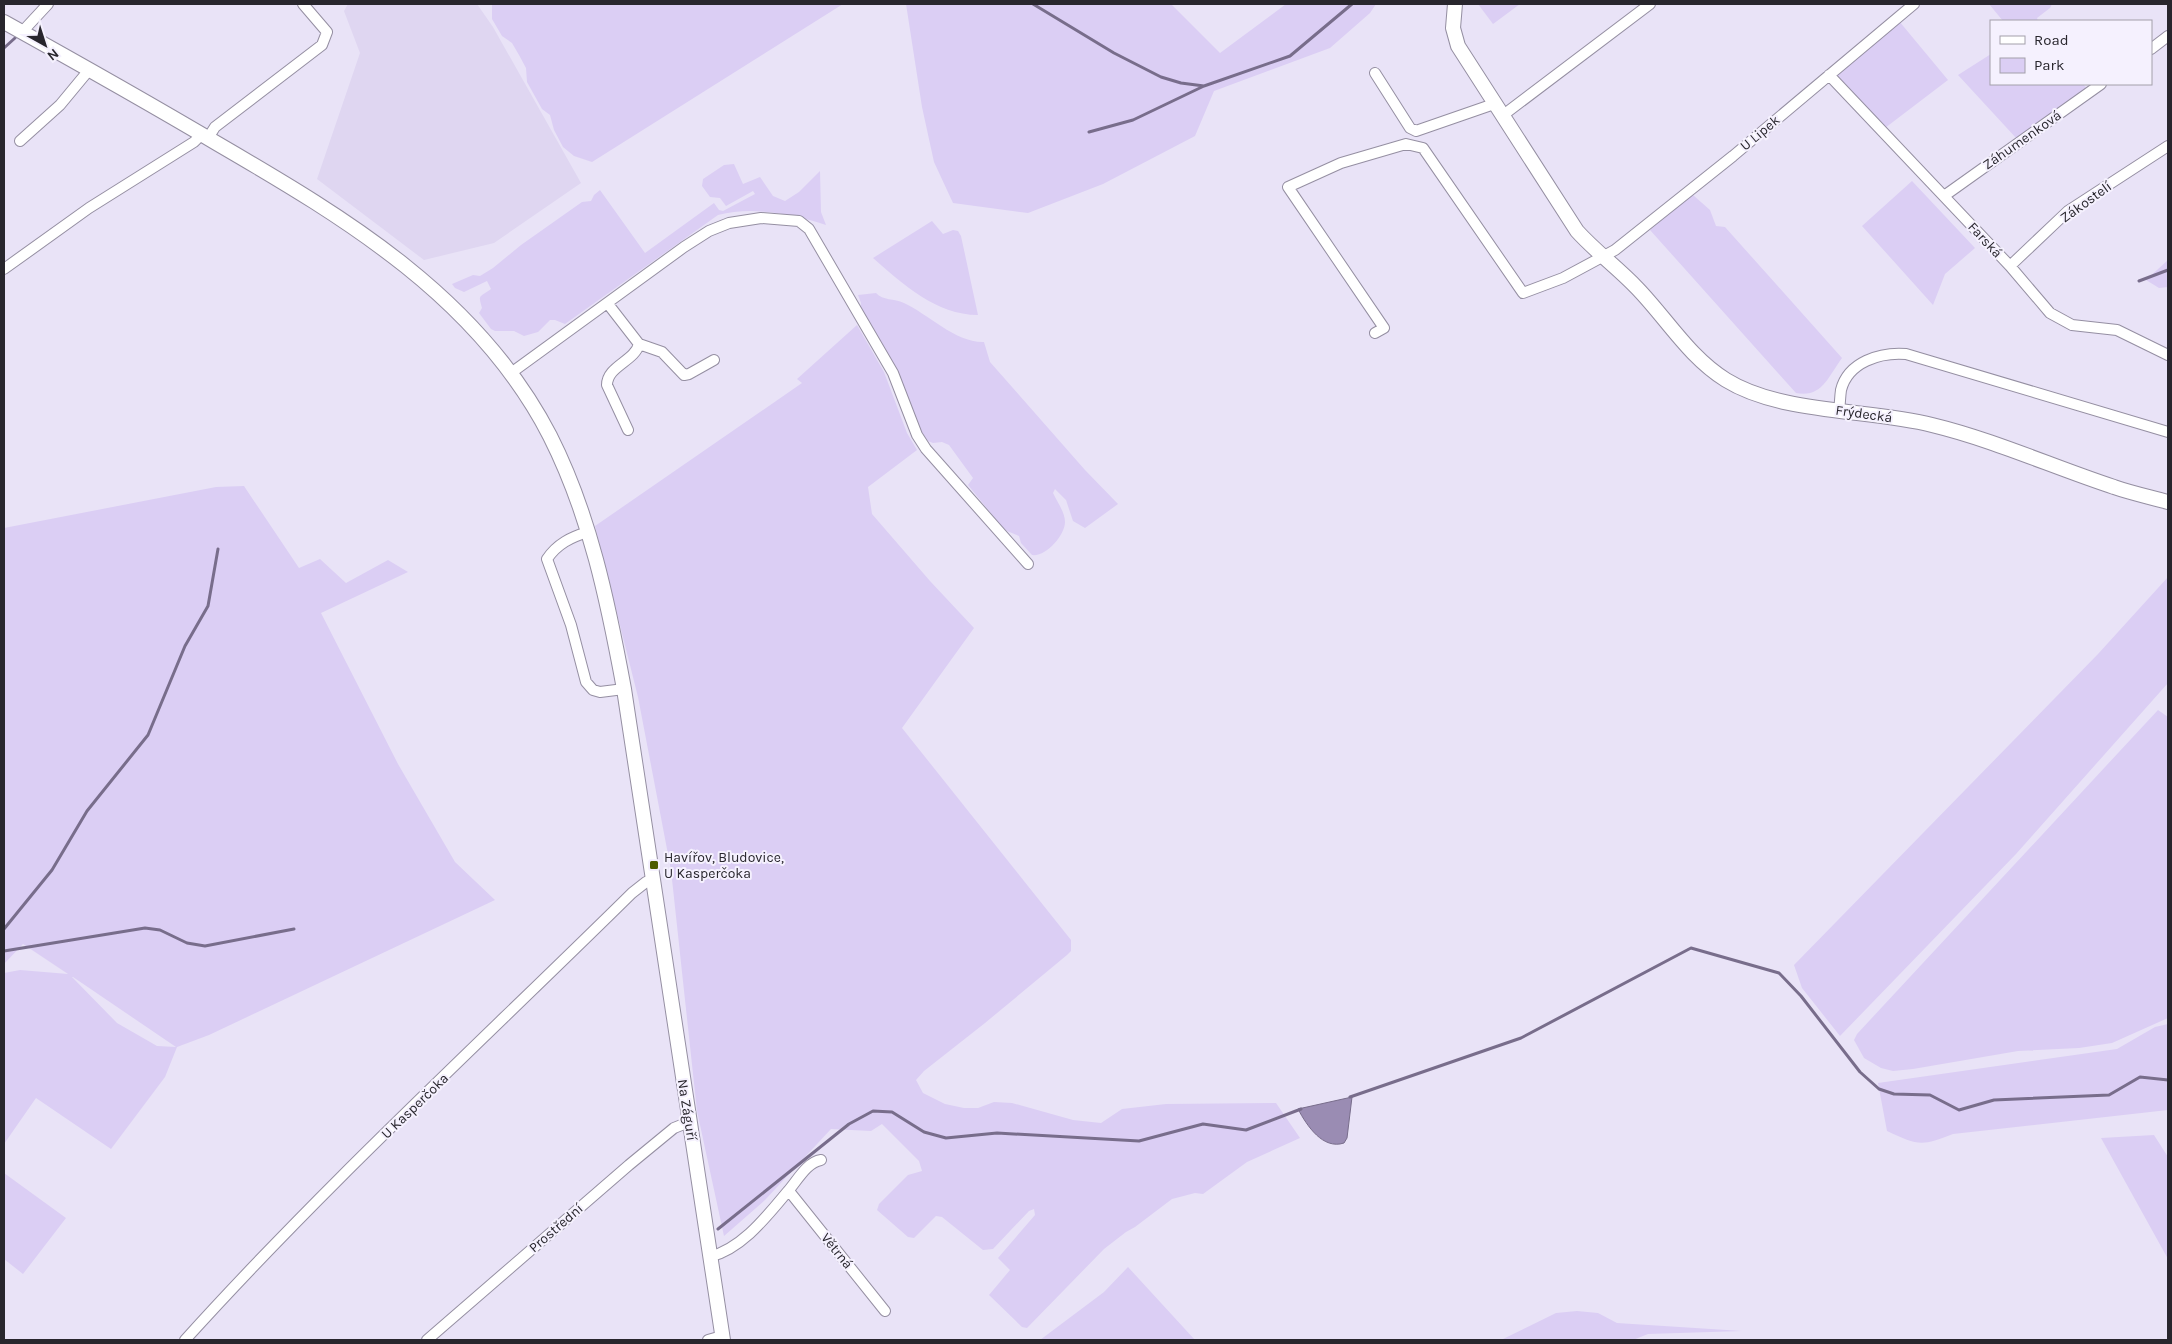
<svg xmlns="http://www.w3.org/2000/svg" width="2172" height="1344" viewBox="0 0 2172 1344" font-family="Karla,sans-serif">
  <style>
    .built { fill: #dfd6f1 }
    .green { fill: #dbcef4; fill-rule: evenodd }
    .water { fill: #9a8cb3; stroke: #786d8b }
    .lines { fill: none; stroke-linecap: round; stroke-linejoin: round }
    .stream { stroke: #786d8b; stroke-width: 3 }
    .street-casing { stroke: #958fa2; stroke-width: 12 }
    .secondary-casing { stroke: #958fa2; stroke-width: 16 }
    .street { stroke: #fff; stroke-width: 10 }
    .secondary { stroke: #fff; stroke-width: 14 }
    .poi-dot { fill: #4e5e01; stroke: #f5f1fe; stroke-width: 2 }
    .labels { text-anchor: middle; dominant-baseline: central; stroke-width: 4; stroke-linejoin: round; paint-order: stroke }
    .street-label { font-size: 14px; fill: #28262d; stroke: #f5f1fe }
    .poi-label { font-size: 14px; fill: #28262d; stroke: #f5f1fe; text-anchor: start }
  </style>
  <rect width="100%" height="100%" fill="#e9e3f7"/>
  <path class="built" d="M348 4H477L493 27 581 183 494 243 424 260 317 179 360 53 344 11Z"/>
  <path class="green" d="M492 4H843L592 162 574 156 563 147 554 130 550 115 542 109 527 82 526 68 519 55 512 43 502 36 492 19Z
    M906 4H1171L1220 53 1286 4H1376L1370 13 1330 48 1214 91 1195 136 1103 184 1028 213 953 203 934 162 922 107Z
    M1478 4H1520L1493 24Z
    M1989 4H2052L2050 8 2037 18 2038 21H2003Z
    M1899 21 1948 80 1885 128 1839 81 1837 75Z
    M1991 54V84H2083L2088 90 2017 139 1958 75Z
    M734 164 743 184 760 177 773 196 785 201 799 192 820 171 821 212 826 225C792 214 753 206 718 215L565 324 555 320H550L538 332 524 336 514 331H495L491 329 479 313 482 308C478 294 479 298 491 289L487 281 464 292 455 288 452 284 473 275 480 276 493 268 521 245 582 202 591 201 594 195 600 190 645 253 714 203 719 210 723 211 755 194 753 191 726 206 720 198 710 197 702 186 703 179 724 165Z
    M1912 181 1975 248 1945 274 1933 305 1862 226Z
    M1693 195 1710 210 1716 226 1725 227 1842 358C1828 377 1822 398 1796 393L1650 230 1689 197Z
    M932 221 943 234 953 230 958 231 961 236 978 315C936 315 903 284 873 258Z
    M2168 260V287L2159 288 2146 280Z
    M876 293C883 301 894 298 904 303 928 314 956 343 984 342L990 362 1085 470 1118 504 1085 528 1073 521 1066 500 1055 489 1053 493C1057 502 1065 512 1065 522 1065 535 1046 557 1032 555L1021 543 1019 536 1007 531 1002 527 968 485 973 478 949 445 942 442 933 443 928 441 918 427 860 309 861 303 858 295Z
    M857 325 884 372 907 433 917 450 868 487 872 514 930 581 974 628 902 728 1071 940V951L1067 955 985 1023 924 1071 916 1080 923 1093 945 1104 964 1108H978L994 1102 1012 1103 1073 1120 1101 1123 1122 1109 1166 1104 1276 1103 1300 1138 1247 1162 1203 1194 1195 1193 1172 1199 1135 1227 1126 1232 1104 1249 1027 1328 1022 1327 989 1295 1010 1270 998 1258 1035 1215 1034 1209 1029 1211 993 1249 983 1250 942 1217 936 1216 914 1238 908 1237 877 1210 879 1204 908 1175 922 1171 919 1161 882 1124 871 1131 831 1129 765 1200 724 1236 697 1111 671 870 638 697 595 526 802 383 797 379Z
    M244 486 299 568 320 559 346 583 388 560 408 572 321 613 398 764 455 862 495 900 209 1035 177 1047 165 1077 111 1149 36 1098 4 1144V973L20 970 68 974 23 944 4 964V528L216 487ZM72 977H73L176 1047 157 1046 117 1023Z
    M2168 577V683L2016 854 1840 1036 1802 988 1794 965 2098 654Z
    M2158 710 2168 717V1018L2112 1043 2079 1048 2018 1051 1913 1069 1893 1071 1881 1068 1864 1058 1854 1040 1857 1034Z
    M2168 1024V1110L1953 1134C1921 1147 1917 1145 1887 1131L1878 1083 2117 1049 2155 1027Z
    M2154 1135 2168 1157V1259L2101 1138Z
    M4 1173 66 1218 23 1274 4 1259Z
    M1128 1267 1195 1340H1040L1104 1292Z
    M1577 1311 1598 1313 1617 1323 1742 1331 1648 1334 1633 1340H1501L1556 1313Z"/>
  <path class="water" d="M1352 1097 1347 1138 1344 1143C1323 1150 1307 1126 1298 1109Z"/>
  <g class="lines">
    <path class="stream" d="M1033 4 1114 53 1161 77 1181 83 1204 86 1290 56 1352 4
      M4 48 15 38
      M1089 132 1133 120 1204 86
      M2139 281 2168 270
      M4 929 52 870 87 811 148 735 185 646 208 606 218 549
      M4 951 145 928 160 930 187 943 205 946 294 929
      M1350 1097 1521 1038 1691 948 1779 973 1801 996 1860 1072 1879 1089 1894 1094 1930 1095 1959 1110 1994 1100 2109 1095 2140 1077 2168 1080
      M718 1229 849 1124 873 1111 892 1112 924 1132 946 1138 997 1133 1139 1141 1203 1124 1246 1130 1301 1109"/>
    <g class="street-casing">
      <path id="street" d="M22 32 48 4
        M2151 49 2168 36
        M1375 73 1410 128 1416 131 1494 104
        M1829 75 2010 266 2050 313 2072 325 2117 330 2168 355
        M1502 116 1650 4
        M208 138 215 127 322 45 327 32 303 4
        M20 141 60 105 89 70
        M1944 196 2101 84
        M2010 266 2068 211 2168 146
        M4 269 89 208 194 142 202 134
        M608 304 639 344C635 361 607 366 607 385L628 430
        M1375 333 1384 328 1288 187 1341 163 1406 144 1423 148 1523 293 1563 278 1615 250 1733 156 1914 4
        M639 344 662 352 684 375 689 374 714 360
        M511 373 684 247 709 231 729 223 761 218 799 221 809 229 893 373 917 435 926 449 1028 564
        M1839 411C1840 404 1840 397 1841 390 1848 362 1880 352 1906 354L2168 432
        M588 532C571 537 557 544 547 559L571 625 586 682 593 690 600 692 624 689
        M789 1191 885 1311
        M709 1257C742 1249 767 1216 788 1191 797 1181 807 1162 821 1160
        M185 1340C326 1184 482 1041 632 893L646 882 652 879
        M427 1340 629 1165 674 1128 689 1122
        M708 1340 722 1336"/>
    </g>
    <g class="secondary-casing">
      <path id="secondary" d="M1455 4 1453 28 1458 46 1577 231C1596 252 1618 268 1637 288 1667 319 1689 357 1726 380 1781 414 1869 409 1932 425 1994 440 2053 467 2114 487 2131 493 2150 497 2168 502
        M4 22C76 62 147 102 218 144 347 219 479 298 550 436 590 515 608 602 624 689L723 1340"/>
    </g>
    <use href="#street" class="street"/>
    <use href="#secondary" class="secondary"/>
  </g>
  <rect class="poi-dot" x="649" y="860" width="10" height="10" rx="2.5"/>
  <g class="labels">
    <g class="street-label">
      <text transform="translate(1760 133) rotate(-40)">U Lipek</text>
      <text transform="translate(2022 140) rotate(-35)">Záhumenková</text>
      <text transform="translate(2086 202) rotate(-36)">Zákostelí</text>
      <text transform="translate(1985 240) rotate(47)">Farská</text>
      <text transform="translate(1864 414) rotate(8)">Frýdecká</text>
      <text transform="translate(415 1106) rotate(-44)">U Kasperčoka</text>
      <text transform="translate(687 1110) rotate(81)">Na Záguří</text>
      <text transform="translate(556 1228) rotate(-41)">Prostřední</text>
      <text transform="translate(837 1251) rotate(51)">Větrná</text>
    </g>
    <g class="poi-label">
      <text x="664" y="857">Havířov, Bludovice,<tspan x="664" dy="16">U Kasperčoka</tspan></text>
    </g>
  </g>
  <rect width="2172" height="1344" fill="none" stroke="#28262d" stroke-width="10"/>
  <rect x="1990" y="20" width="162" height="65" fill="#f5f1fe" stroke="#a3a0aa"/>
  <rect x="2000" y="36" width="25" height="8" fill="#ffffff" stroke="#a3a0aa"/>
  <text x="2034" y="45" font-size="15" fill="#28262d">Road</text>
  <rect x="2000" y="58" width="25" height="15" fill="#dbcef4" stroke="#a3a0aa"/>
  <text x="2034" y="70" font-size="15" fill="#28262d">Park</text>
  <g transform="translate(45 45) rotate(141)" stroke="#f5f1fe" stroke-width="4" paint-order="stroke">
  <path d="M0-4L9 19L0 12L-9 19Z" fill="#28262d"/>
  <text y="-8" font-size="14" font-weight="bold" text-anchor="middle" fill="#28262d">N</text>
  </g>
</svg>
